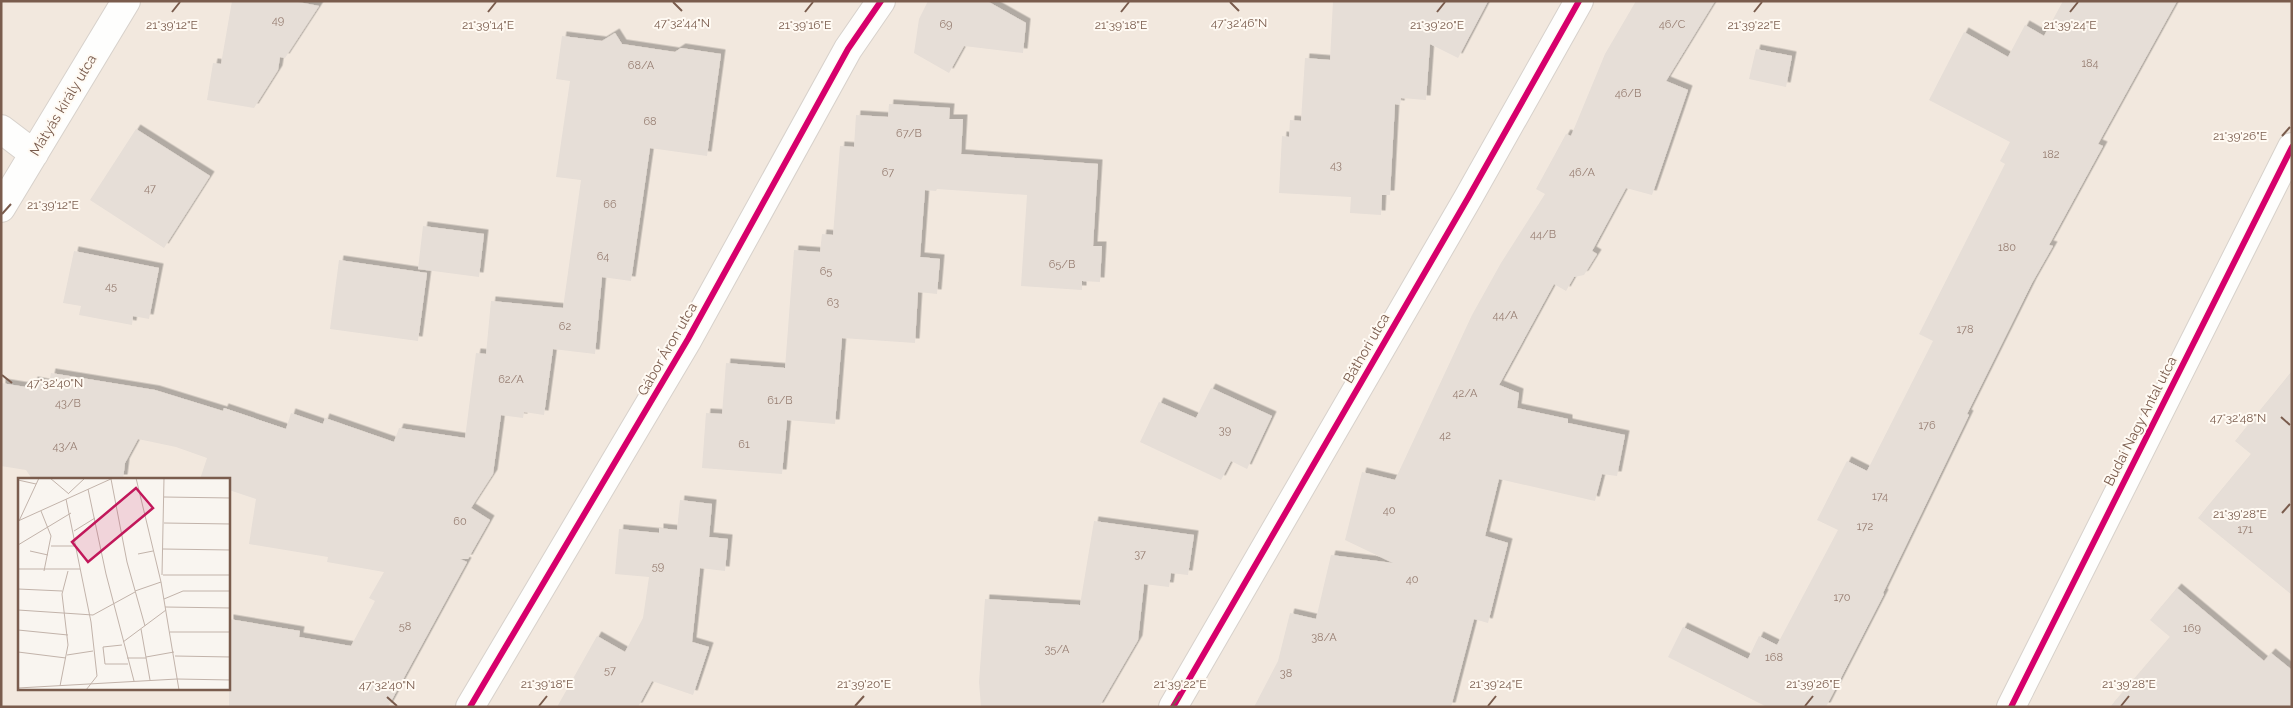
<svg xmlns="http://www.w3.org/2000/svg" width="2293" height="708" viewBox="0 0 2293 708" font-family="Raleway,sans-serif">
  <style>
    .residential { fill: #f2e8de; fill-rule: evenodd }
    .building { fill: #e6ded7; filter: url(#shadow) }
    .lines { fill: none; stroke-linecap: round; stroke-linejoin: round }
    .minor-casing { stroke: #d7d1cb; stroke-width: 30 }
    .minor { stroke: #fefefd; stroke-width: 28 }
    .cycleway-casing { stroke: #fffaf3; stroke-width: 9 }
    .cycleway { stroke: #d6006c; stroke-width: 6 }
    .ticks { fill: none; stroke: #7a5c4d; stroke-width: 2 }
    .labels { text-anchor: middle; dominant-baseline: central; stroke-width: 4; stroke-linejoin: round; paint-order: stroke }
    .number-label { font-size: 11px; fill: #977e72 }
    .street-label { font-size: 14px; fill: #7a5c4d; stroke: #fffaf3 }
    .inset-road { fill: none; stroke: #c2b3aa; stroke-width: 1 }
    .view { fill: #c2185b; fill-opacity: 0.15; stroke: #c2185b; stroke-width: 2.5 }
    .inset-edge { fill: none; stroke: #7a5c4d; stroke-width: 2.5 }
    .ticks-label { font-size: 12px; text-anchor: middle; fill: #7a5c4d; stroke: #fffaf3; stroke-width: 4; stroke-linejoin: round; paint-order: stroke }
  </style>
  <defs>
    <filter id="shadow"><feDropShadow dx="4.5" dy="-4.5" stdDeviation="0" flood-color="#0004"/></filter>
  </defs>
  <rect width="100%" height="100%" fill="#f9f5f0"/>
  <path class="residential" d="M1 1H2292V707H1ZM19 479H229V689H19Z"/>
  <path class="building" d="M232 1H293L319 6 285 58 280 57 278 70 254 108 207 100 213 63 221 64Z
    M928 1H987L1026 23 1023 53 964 46 949 73 914 53 919 19Z
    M1333 1H1488L1458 58 1430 44 1426 100 1401 98 1400 105 1395 104 1390 195H1382L1381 215 1350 213 1351 197 1279 193 1282 136 1289 137 1290 120 1301 121 1305 58 1330 60Z
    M1636 1H1715L1666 81 1688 90 1652 195 1626 188 1592 251 1597 254 1584 275 1574 277 1566 291 1554 284 1499 385 1519 393 1517 408 1568 419V423L1625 435 1617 476 1602 474 1595 501 1499 479 1485 536 1508 543 1488 623 1474 619 1451 707H1254L1278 661 1290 613 1316 619 1331 555 1393 563 1345 540 1362 472 1395 480 1472 315 1501 263 1545 194 1536 189 1566 134 1571 136 1605 54Z
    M2063 1H2177L2098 144 2103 146 2049 245 2053 246 2032 283 1967 414 1969 415 1883 593 1884 594 1826 707H1767L1668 657 1683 627 1748 659 1759 636 1777 645 1838 530 1817 520 1847 461 1867 471 1933 341 1919 334 2005 164 2000 161 2010 142 1929 100 1964 32 2008 57 2025 25 2044 36Z
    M615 33 622 44 675 52 681 48 721 54 707 156 650 148 631 281 602 277 595 354 553 349 544 415 524 412 523 418 501 415 493 474 471 508 490 520 468 559H460L467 562 388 707H229V619L300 631 299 637 351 646 375 601 369 598 384 572 327 562 328 557 249 544 256 499 229 490V479H200L207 458 176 447 138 439 125 463 123 479H32L26 470 1 466V383L32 388 33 381 49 384 51 373 155 390 223 411 224 408 286 429 291 413 323 424 325 418 394 442 399 428 465 438 476 353 486 354 491 301 563 308 581 180 556 177 570 81 556 79 562 36 602 41Z
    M1756 49 1792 56 1786 87 1749 79Z
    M889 104 950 108 949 119H963L961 154 1098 164 1093 246H1102L1100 282 1082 281V290L1021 286 1027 195 937 189 936 191 925 190 920 257 940 259 937 294 918 292 915 343 842 338 835 424 787 420 782 474 702 468 706 413 722 414 726 363 785 368 794 250 820 252 822 234 833 235 840 146 854 147 856 115 888 117Z
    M136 129 210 176 164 248 90 200Z
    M423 226 484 234 479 277 418 269Z
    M74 251 159 268 149 319 133 316 132 325 79 315 81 306 63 303Z
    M339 260 427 273 418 341 330 329Z
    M2292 371V595L2198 518 2251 454 2235 441Z
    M1211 388 1272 416 1247 469 1231 461 1221 480 1140 442 1159 402 1196 418Z
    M680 500 712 504 709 537 728 539 725 571 700 568 692 642 709 647 693 695 652 681 638 707H557L597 636 625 652 643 618 649 577 615 574 619 529 659 533V528L677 530Z
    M1094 521 1194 535 1188 575 1171 573 1169 587 1144 584 1138 640 1099 707H981L979 682 985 599 1080 605Z
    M2177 588 2264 661 2271 653 2292 670V707H2110L2170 637 2150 620Z"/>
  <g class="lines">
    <g class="minor-casing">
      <path id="minor" d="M1 129 34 154
        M1 208 126 1
        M470 707 688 339 848 49 881 1
        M1173 707 1468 198 1579 1
        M2011 707 2292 147"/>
    </g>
    <use href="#minor" class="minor"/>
    <g class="cycleway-casing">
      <path id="cycleway" d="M470 707 688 339 848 49 881 1
        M1173 707 1468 198 1579 1
        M2011 707 2292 147"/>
    </g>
    <use href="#cycleway" class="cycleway"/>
  </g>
  <path class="ticks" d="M673 2 682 11M1230 2 1239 11M172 12 180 2M488 12 496 2M805 12 813 2M1121 12 1129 2M1437 12 1445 2M1754 12 1762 2M2070 12 2078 2M2282 136 2290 127M2 214 11 204M2 375 12 383M2281 417 2290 425M2282 513 2290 504M387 697 397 706M539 706 547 696M855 706 864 696M1172 706 1180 696M1488 706 1496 696M1805 706 1813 696M2121 706 2129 696"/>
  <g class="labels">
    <g class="number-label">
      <text x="278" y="20">49</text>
      <text x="946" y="24">69</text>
      <text x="1672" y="24">46/C</text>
      <text x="2090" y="63">184</text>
      <text x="641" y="65">68/A</text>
      <text x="1628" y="93">46/B</text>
      <text x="650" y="121">68</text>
      <text x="909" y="133">67/B</text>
      <text x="2051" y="154">182</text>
      <text x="1336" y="165">43</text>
      <text x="888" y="172">67</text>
      <text x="1582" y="172">46/A</text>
      <text x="150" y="188">47</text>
      <text x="610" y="204">66</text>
      <text x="1543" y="234">44/B</text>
      <text x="2007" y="247">180</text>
      <text x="603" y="256">64</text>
      <text x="1062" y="264">65/B</text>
      <text x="826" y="271">65</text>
      <text x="111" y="286">45</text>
      <text x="833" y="302">63</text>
      <text x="1505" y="315">44/A</text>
      <text x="565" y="326">62</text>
      <text x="1965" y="329">178</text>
      <text x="511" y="379">62/A</text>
      <text x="1465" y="393">42/A</text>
      <text x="780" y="400">61/B</text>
      <text x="68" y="403">43/B</text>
      <text x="1927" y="425">176</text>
      <text x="1225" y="430">39</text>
      <text x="1445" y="435">42</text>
      <text x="744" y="444">61</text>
      <text x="65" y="446">43/A</text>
      <text x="1880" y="496">174</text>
      <text x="1389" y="510">40</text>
      <text x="460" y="521">60</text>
      <text x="1865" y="526">172</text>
      <text x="2245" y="529">171</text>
      <text x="1140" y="554">37</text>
      <text x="658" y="566">59</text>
      <text x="1412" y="579">40</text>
      <text x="1842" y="597">170</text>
      <text x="405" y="626">58</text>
      <text x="2192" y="628">169</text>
      <text x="1324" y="637">38/A</text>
      <text x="1057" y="649">35/A</text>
      <text x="1774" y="657">168</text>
      <text x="610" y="670">57</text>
      <text x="1286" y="673">38</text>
    </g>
    <g class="street-label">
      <text transform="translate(63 105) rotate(-59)">Mátyás király utca</text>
      <text transform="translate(1366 348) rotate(-60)">Báthori utca</text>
      <text transform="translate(667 349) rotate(-60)">Gábor Áron utca</text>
      <text transform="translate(2140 421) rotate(-63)">Budai Nagy Antal utca</text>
    </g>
  </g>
  <g transform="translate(18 478)">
    <rect width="212" height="212" fill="#f9f5f0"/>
    <path class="inset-road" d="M32 0 51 16M118 0 143 104 161 212M93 1 109 84 127 148M0 2 18 6M70 11 88 96 116 203M51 15 67 0M146 19 213 20M48 21 73 144 79 198 68 212M23 33 33 58 26 93M0 43 95 0M1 43 21 0M146 45 213 46M56 53 77 40M0 67 53 35M33 68H58M145 71 213 72M12 73 30 77M120 76 135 73M0 91H62M144 97 146 0M145 97H213M0 111 44 113M117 113 143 104M146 121 165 113H213M147 129 213 130M0 132 75 137 117 114M123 151 132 202M0 152 50 157M152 154H213M105 164 148 132M104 167 85 169 87 186H110M0 174 48 180M49 177 75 173M157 178 213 179M128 179 156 174M109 180H128M42 208 50 167 44 116 50 93M0 210 159 201 213 202"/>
    <path class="view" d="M118 10 135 30 70 84 54 64Z"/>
    <rect width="212" height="212" class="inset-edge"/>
  </g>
  <g class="ticks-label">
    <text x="682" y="27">47°32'44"N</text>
    <text x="1239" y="27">47°32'46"N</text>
    <text x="172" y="29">21°39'12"E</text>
    <text x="488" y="29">21°39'14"E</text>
    <text x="805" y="29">21°39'16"E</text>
    <text x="1121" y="29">21°39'18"E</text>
    <text x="1437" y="29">21°39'20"E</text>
    <text x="1754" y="29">21°39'22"E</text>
    <text x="2070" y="29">21°39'24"E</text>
    <text x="2240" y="140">21°39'26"E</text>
    <text x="53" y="209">21°39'12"E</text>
    <text x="55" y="387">47°32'40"N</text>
    <text x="2238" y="422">47°32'48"N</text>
    <text x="2240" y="518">21°39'28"E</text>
    <text x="547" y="688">21°39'18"E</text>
    <text x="864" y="688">21°39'20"E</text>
    <text x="1180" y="688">21°39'22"E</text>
    <text x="1496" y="688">21°39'24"E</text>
    <text x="1813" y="688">21°39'26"E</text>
    <text x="2129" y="688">21°39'28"E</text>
    <text x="387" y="689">47°32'40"N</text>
  </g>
  <rect width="2293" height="708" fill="none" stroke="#7a5c4d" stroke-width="5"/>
</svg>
